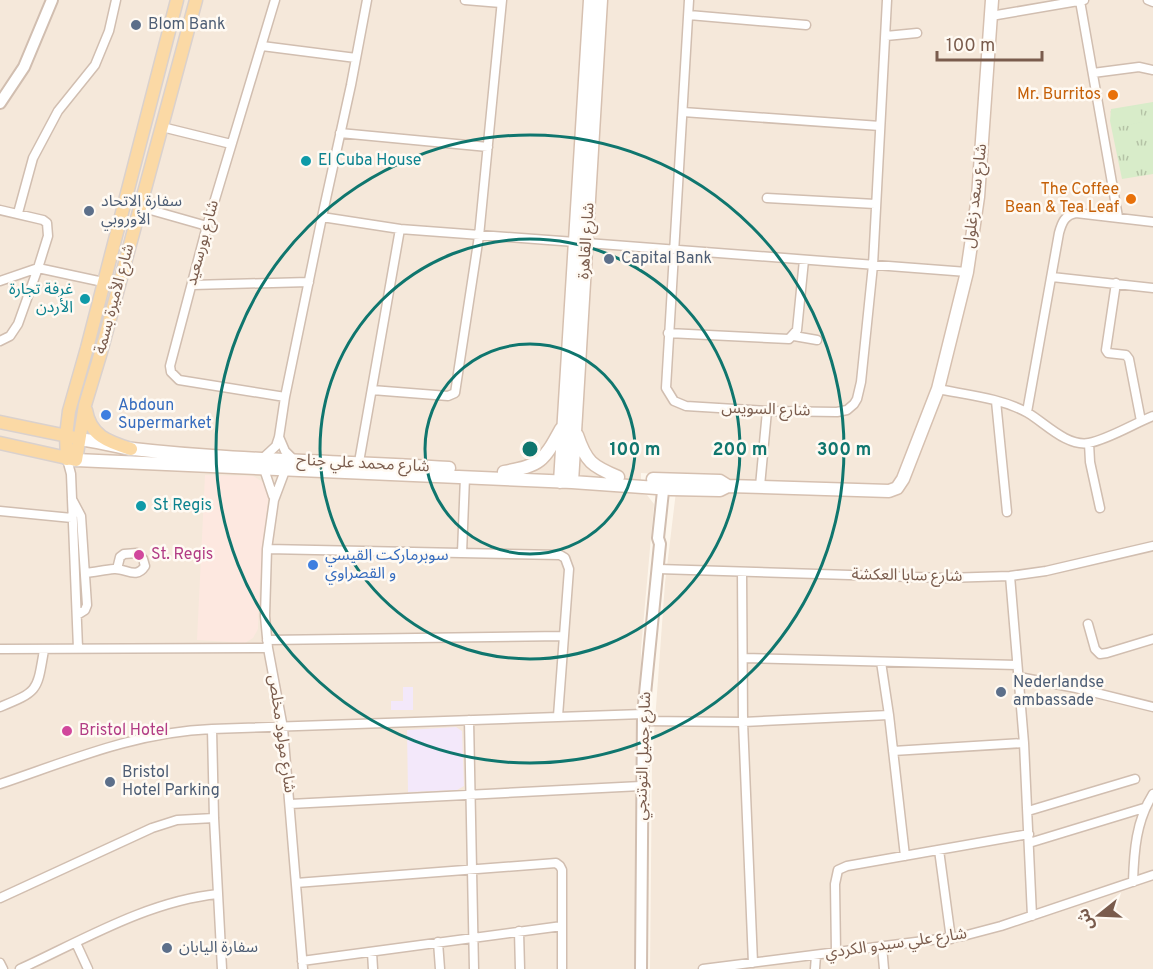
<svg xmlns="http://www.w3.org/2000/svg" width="1153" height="969" viewBox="0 0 1153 969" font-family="Overpass,'Noto Sans Arabic',sans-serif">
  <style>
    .residential { fill: #f5e8da }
    .commercial { fill: #fde8e0 }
    .education { fill: #f3e8fa }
    .park { fill: url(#park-tufts) }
    .garden { fill: #d8ecc9 }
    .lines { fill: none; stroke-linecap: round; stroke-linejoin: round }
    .minor-casing { stroke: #d1beb0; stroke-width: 11 }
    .tertiary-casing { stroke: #d1beb0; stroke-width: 14 }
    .secondary-casing { stroke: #d6c0b0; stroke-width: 15 }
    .primary-casing { stroke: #dad1cd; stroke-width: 15 }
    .minor { stroke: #fff; stroke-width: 8 }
    .tertiary { stroke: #fff; stroke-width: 10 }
    .secondary { stroke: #fff; stroke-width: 12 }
    .primary { stroke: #fbd9a5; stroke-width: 12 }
    .ring { fill: none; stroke: #0f766e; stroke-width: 3 }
    .service-dot { fill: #5c6f8a; stroke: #fffaf3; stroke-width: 2 }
    .food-dot { fill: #e8710a; stroke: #fffaf3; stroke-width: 2 }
    .culture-dot { fill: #0f9aa8; stroke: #fffaf3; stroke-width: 2 }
    .shop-dot { fill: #3f7fe0; stroke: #fffaf3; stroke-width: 2 }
    .hotel-dot { fill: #d1479c; stroke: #fffaf3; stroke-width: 2 }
    .labels { text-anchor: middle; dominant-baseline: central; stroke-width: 5; stroke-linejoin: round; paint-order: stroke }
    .service-label { font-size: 16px; fill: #4e5e75; stroke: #fffaf3; text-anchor: start }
    .food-label { font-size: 16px; fill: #c56008; stroke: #fffaf3; text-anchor: end }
    .culture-label { font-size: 16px; fill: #0d838f; stroke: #fffaf3; text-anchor: start }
    .street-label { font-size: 16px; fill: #7a5c4d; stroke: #fffaf3 }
    .shop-label { font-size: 16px; fill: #366cbe; stroke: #fffaf3; text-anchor: start }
    .hotel-label { font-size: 16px; fill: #b23c85; stroke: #fffaf3; text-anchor: start }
    .centre { fill: #0f766e; stroke: #fffaf3; stroke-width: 3 }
    .ring-label { font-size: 18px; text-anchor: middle; font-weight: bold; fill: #0f766e; stroke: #fffaf3; stroke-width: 5; stroke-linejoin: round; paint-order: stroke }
  </style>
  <defs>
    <pattern id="park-tufts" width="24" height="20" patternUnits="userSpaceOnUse" patternTransform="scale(1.5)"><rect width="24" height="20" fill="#d8ecc9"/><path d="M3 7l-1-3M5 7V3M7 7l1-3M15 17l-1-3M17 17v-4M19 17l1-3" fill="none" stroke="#b4c2a5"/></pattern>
  </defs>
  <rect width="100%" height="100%" fill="#fdf6ec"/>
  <path class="residential" d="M0 0H1153V969H650L652 762 665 583 678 475 641 473V494L647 495 654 504 641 649V969H0Z"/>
  <path class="commercial" d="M205 475 253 476 266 484 268 499 259 594 258 629 253 638 245 643 197 640Z"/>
  <path class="education" d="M403 687H413V710H391V701H403Z
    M456 727 462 731 464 786 457 790 408 792 407 730Z"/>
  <path class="park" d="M1153 102V174L1122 179 1110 121 1111 109Z"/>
  <path class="garden" d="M1139 105 1143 122 1118 127 1114 110Z"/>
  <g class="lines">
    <g class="minor-casing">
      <path id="minor" d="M275 0 207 226 170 366 171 372 179 380 285 397
        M465 0 501 3
        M689 0 666 388 674 401 686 406 767 411 837 412 847 410 854 404 857 399 861 382 873 265 887 0
        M1148 0 1153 2
        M1080 1 1118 217
        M689 15 806 25
        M991 16 1084 0
        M886 36 917 33
        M262 46 356 58
        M1093 73 1139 67 1153 70
        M683 112 880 126
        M162 127 231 144
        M340 133 488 147
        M767 198 875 204
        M140 207 207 226
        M0 210 43 220 47 223 48 236 38 268 18 324 10 336 0 341
        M18 213 33 158 58 111 95 65 109 31 116 0
        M322 217 400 229
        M587 243 967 272
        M1052 277 1153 288
        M0 281 38 268 103 282
        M1116 283 1106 350 1108 353 1126 355 1129 359 1141 421
        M192 285 309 282
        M668 333 789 339 797 330 804 260
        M794 336 817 340
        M938 389C968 395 1001 398 1028 413 1045 423 1067 447 1089 443 1109 439 1133 424 1153 416
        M372 390 448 396 455 393 479 236 502 0
        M996 401 1007 512
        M1027 412 1059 233C1062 222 1065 215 1076 213L1153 222
        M279 437 285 451 295 461
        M1089 443 1090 462 1100 508
        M67 459 71 474 78 648
        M262 459 276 446 279 437 285 397 322 217 351 85 367 0
        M359 462 400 229 575 242
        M286 468 274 500 267 549 265 616 268 648 283 728 303 969
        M264 469 273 496
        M760 486 767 411
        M72 499 81 516 87 605 85 610 77 615
        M0 511 72 518
        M267 549 560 555 565 558 569 569 558 716
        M462 553 465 477
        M658 569 945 578 1010 576 1046 571 1153 546
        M742 572 743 722 753 963
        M85 573C95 572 104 570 114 569 126 568 136 580 145 566L143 559 137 553 124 554 120 557 117 569
        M1010 576 1024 743 1032 916
        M1088 624 1095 649 1100 654 1107 653 1153 639
        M267 640 563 636
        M0 649 268 648
        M743 658 1017 665
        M881 662 889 715 905 856
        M1019 677 1076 688 1153 707
        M0 707C39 691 37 691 44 650
        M469 720 474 969
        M643 721 743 722 889 715
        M212 729 214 818 222 969
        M893 751 1024 743
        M0 784C71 760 136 732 212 729L643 714
        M290 804 641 786
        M1028 811 1135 779
        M1029 843 1144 808
        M939 850 951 939
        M1133 882C1134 851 1136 821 1153 794
        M296 883 556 863 560 866 562 870V969
        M0 898 152 828 177 820 214 818
        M519 931 520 969
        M438 942 440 969
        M76 943 88 969
        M882 946 884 969
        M372 952 373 969
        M836 952 835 884 838 870 847 866 1029 834
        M302 961 562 926
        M0 963 3 969
        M20 969C83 940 148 901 218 894
        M703 969 963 936 1001 926 1153 875
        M815 969 816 955"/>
    </g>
    <g class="tertiary-casing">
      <path id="tertiary" d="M0 103 24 67 52 0
        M641 969 643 714 660 544 658 538 664 482"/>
    </g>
    <g class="secondary-casing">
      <path id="secondary" d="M577 435C586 462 592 466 618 477
        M79 439C97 441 115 447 133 449 238 461 344 461 449 468
        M76 460 572 482 671 489 720 490 728 486 889 491 897 488 903 479 938 389 967 272 978 197 992 0
        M504 472C541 465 543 462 561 429
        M653 479 720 481 728 486
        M560 482 590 0
        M572 482 601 0"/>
    </g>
    <g class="primary-casing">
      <path id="primary" d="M86 410C90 436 109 442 131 449
        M0 422 72 437
        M0 443 76 460 85 405 101 352 196 0
        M67 459 66 436 69 411 87 348 177 0"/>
    </g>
    <use href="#minor" class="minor"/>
    <use href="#tertiary" class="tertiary"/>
    <use href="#secondary" class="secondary"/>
    <use href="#primary" class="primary"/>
  </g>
  <g class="ring">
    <circle cx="530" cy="449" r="105"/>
    <circle cx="530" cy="449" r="210"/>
    <circle cx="530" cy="449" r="314"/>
  </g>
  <g class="service-dot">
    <circle cx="136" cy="25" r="6"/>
    <circle cx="89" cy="211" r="6"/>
    <circle cx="609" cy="259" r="6"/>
    <circle cx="1001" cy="692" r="6"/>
    <circle cx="110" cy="782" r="6"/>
    <circle cx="167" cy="948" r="6"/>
  </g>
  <g class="food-dot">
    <circle cx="1113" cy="95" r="6"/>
    <circle cx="1131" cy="199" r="6"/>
  </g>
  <g class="culture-dot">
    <circle cx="306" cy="161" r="6"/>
    <circle cx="85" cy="299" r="6"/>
    <circle cx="141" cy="506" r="6"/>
  </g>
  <g class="shop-dot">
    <circle cx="106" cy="415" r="6"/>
    <circle cx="313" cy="565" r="6"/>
  </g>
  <g class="hotel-dot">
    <circle cx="139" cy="555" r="6"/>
    <circle cx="67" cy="731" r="6"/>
  </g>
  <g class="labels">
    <g class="service-label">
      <text x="148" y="25">Blom Bank</text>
      <text x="101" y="202">سفارة الاتحاد<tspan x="101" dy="18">الأوروبي</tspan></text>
      <text x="621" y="259">Capital Bank</text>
      <text x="1013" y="683">Nederlandse<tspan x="1013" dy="18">ambassade</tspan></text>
      <text x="122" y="773">Bristol<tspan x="122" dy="18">Hotel Parking</tspan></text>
      <text x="179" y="948">سفارة اليابان</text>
    </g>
    <g class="food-label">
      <text x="1101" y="95">Mr. Burritos</text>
      <text x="1119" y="190">The Coffee<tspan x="1119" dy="18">Bean &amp; Tea Leaf</tspan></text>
    </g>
    <g class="culture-label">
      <text x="318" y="161">El Cuba House</text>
      <text x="73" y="290" text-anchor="end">غرفة تجارة<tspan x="73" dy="18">الأردن</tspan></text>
      <text x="153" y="506">St Regis</text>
    </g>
    <g class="street-label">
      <text transform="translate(976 196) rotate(-83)">شارع سعد زغلول</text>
      <text transform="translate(587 241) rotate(-86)">شارع القاهرة</text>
      <text transform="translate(203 243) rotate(-75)">شارع بورسعيد</text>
      <text transform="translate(115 299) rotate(-75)">شارع الأميرة بسمة</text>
      <text transform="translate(766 410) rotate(2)">شارع السويس</text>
      <text transform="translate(363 464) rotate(3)">شارع محمد علي جناح</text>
      <text transform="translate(907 576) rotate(1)">شارع سابا العكشة</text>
      <text transform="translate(281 734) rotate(82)">شارع مولود مخلص</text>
      <text transform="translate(644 756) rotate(-88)">شارع جميل التوتنجي</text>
      <text transform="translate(896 944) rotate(-8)">شارع علي سيدو الكردي</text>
    </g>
    <g class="shop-label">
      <text x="118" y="406">Abdoun<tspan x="118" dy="18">Supermarket</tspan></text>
      <text x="325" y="556">سوبرماركت القيسي<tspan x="325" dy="18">و القصراوي</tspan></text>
    </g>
    <g class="hotel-label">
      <text x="151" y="555">St. Regis</text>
      <text x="79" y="731">Bristol Hotel</text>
    </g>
  </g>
  <circle cx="530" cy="449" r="9" class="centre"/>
  <g class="ring-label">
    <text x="635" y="455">100 m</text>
    <text x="740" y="455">200 m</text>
    <text x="844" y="455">300 m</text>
  </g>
  <g transform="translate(1099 915) rotate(252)" stroke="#fffaf3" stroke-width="4.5" paint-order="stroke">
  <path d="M0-4.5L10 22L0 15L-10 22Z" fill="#7a5c4d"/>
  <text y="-9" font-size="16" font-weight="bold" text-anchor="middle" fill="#7a5c4d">ش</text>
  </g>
  <path d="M937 51v9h105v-9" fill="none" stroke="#7a5c4d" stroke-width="3"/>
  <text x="946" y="51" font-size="18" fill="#7a5c4d" stroke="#fffaf3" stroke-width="4.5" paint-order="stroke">100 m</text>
</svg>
